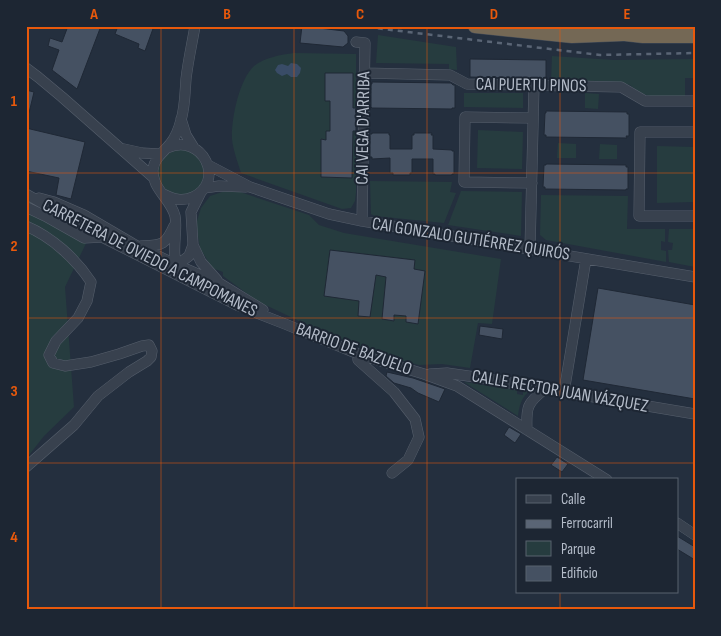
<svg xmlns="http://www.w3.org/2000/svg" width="721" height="636" viewBox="0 0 721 636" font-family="'Sofia Sans Condensed',sans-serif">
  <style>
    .green { fill: #263c3f }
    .water { fill: #394c67 }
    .building { fill: #455162; stroke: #1f2835 }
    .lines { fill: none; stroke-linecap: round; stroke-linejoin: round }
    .minor-casing { stroke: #565f6c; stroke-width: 11 }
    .highway-casing { stroke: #434c59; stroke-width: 15 }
    .minor { stroke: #38414e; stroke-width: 10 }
    .highway { stroke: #746855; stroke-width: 14 }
    .rail { stroke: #5a6575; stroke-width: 2.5; stroke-dasharray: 5 5; stroke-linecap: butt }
    .grid { fill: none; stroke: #e8590c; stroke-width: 1; stroke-opacity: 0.55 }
    .labels { text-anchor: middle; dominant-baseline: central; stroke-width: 4; stroke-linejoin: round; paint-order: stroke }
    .street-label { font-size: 18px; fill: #b4bcc9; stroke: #1d2633 }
    .neatline { fill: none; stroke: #e8590c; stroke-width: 2 }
    .grid-label { font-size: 16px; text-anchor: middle; font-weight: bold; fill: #e8590c }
  </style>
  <rect width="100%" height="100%" fill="#242f3e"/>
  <path class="green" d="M378 35 456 47 457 70 449 69V64L376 63Z
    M294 53 356 54V193L355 201 351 208 342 209 241 173C238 163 233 150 232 139 231 120 239 80 254 66 265 57 281 55 294 53Z
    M552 56 614 60 695 59V78H685V96H650L639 93 630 85 619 82 551 80Z
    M464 93H523V108L464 107Z
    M585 93 599 94 598 109 585 108Z
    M478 130 523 132 522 169 477 168Z
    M558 143 576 144V158H557Z
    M600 144 617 145V159H599Z
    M657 146 694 147 693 202 657 203Z
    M158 173a23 23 0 1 1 46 0a23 23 0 1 1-46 0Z
    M370 181 452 182 450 192 456 193 444 223 375 216 371 214Z
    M225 191H237L309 215 319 225 344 233 501 259 492 324 478 323 470 368 442 364 419 365 381 355 316 329 257 301 223 276V272L212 268 200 248 196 224 201 208 210 196Z
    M461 191 522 192 521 236 448 225Z
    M541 195 628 196 627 229H665V242L661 241V250L666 251V262L546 240 540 235Z
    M26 198 93 229 65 287 74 407 44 436 26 459Z
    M669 229H695V267L669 262 668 250H672L673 243 668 242Z
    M464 382 517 390V394L523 395V391L528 392C521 399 519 407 518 416Z"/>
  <path class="water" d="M291 63 297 64 301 68 300 73 297 77H291L287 74 282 76 277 73 275 70 278 65 282 64 288 66Z"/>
  <path class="building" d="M68 26H101L77 89 52 70 59 50 48 46 50 38 62 42Z
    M118 26H154L145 51 138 48 139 44 115 34Z
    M302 26 344 31 348 36V43L343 47 300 43Z
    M470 59 546 60V79L470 77Z
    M325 73H353V108H356V131H353L352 178 321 177V139L326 140V131H330V101H325Z
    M372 82 451 83 453 85H455V108H452V109L372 108 371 107V84H372Z
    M26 90 34 92 29 113H26Z
    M546 111 627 112V114H629V136H626L627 138 546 137V135H544L545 113H546Z
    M26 128 85 142 71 199 56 195 59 178 26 171Z
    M372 133H389V135H390V149H412V135H414V133H432L431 135H433V149L452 150V151H454V174H452V175H435V174H433V159H412V173H410V175H393V173H390V158L372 159V157H370V134H372Z
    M546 164 626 165V167H628V189H626V190L545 189V187H543L544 165H546Z
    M330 250 415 260 414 269 425 271 418 324 406 322V316L394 315V321L382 319 386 277 376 275 370 317 358 316 359 301 324 296Z
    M598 288 695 305V399L583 380Z
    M480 326 503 329 502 339 479 335Z
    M387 372 413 378 445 389 439 402 418 393 411 388 394 383 386 376Z
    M509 427 521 434 515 443 504 435Z
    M557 457 568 464 562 472 551 465Z
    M677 536 695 547V560L677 549Z"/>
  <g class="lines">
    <g class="minor-casing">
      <path id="minor" d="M356 42 365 43 362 221
        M26 68 38 77 62 97 154 178
        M364 73 450 75 467 84 621 87 645 101H695
        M181 119 186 135 194 148
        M695 132H640L639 216H695
        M124 149 142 153 160 154
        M208 165 250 187 329 214 362 221 695 277
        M532 183 464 182 465 117 533 118
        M204 188 219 186 246 187
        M201 192 191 212 193 245 201 262 217 280
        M26 194 102 237 239 306 285 324 358 354 424 374 457 386 607 480
        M163 194C173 199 182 202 193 197 226 182 203 132 167 148
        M39 198 54 202 84 215 137 246 177 265 219 283 263 310
        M26 207 45 216 84 238 103 237
        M26 226C52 237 76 259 91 282L87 301 78 318 56 341 49 355 53 363 65 366 91 362 119 354 142 346 149 345 152 351 151 357 147 361 129 372 98 396 74 425 26 467
        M141 246C162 245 165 246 174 226
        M530 249 534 85
        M173 265H177L189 256 193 245
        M192 276C187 274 180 271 177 265 171 254 178 229 175 216 171 199 151 188 153 169 155 157 163 153 170 144 175 138 179 128 181 120 185 108 185 91 186 79 188 61 192 44 195 26
        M358 354V360L394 392 415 419 419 437 408 460 392 473
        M430 374 447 373 475 377 695 414
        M564 392 586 259
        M527 430C526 407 527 403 545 389
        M677 523 695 535"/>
    </g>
    <g class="highway-casing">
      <path id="highway" d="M475 26 572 36 623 34
        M616 33 643 36H695"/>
    </g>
    <use href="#minor" class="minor"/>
    <use href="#highway" class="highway"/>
    <path class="rail" d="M358 26 600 55 695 53"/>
  </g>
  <path class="grid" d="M161 26V610M294 26V610M427 26V610M560 26V480M26 173H695M26 318H695M26 463H695M560 592V610"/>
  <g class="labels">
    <g class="street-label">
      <text transform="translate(531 85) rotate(1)">CAI PUERTU PINOS</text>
      <text transform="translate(363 128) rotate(-89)">CAI VEGA D'ARRIBA</text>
      <text transform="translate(471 239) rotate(9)">CAI GONZALO GUTIÉRREZ QUIRÓS</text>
      <text transform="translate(150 258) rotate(27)">CARRETERA DE OVIEDO A CAMPOMANES</text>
      <text transform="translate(354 349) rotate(20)">BARRIO DE BAZUELO</text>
      <text transform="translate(560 391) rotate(10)">CALLE RECTOR JUAN VÁZQUEZ</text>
    </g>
  </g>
  <rect width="721" height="636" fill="none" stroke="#1d2633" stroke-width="55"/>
  <rect x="516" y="478" width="162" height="115" fill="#1d2633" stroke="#59626f"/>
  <rect x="526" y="495" width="25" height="8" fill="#38414e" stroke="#59626f"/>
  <text x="561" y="504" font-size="15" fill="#b4bcc9">Calle</text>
  <rect x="526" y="520" width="25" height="8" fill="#5a6575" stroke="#59626f"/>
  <text x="561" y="528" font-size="15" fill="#b4bcc9">Ferrocarril</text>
  <rect x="526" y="541" width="25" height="15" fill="#263c3f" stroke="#59626f"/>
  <text x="561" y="554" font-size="15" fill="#b4bcc9">Parque</text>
  <rect x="526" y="566" width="25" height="15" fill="#455162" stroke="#59626f"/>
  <text x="561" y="578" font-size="15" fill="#b4bcc9">Edificio</text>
  <rect x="28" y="28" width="666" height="580" class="neatline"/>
  <g class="grid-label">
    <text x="94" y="19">A</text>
    <text x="227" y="19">B</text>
    <text x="360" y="19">C</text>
    <text x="494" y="19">D</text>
    <text x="627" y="19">E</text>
    <text x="14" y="106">1</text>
    <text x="14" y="251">2</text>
    <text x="14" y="396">3</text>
    <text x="14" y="542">4</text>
  </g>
</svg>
